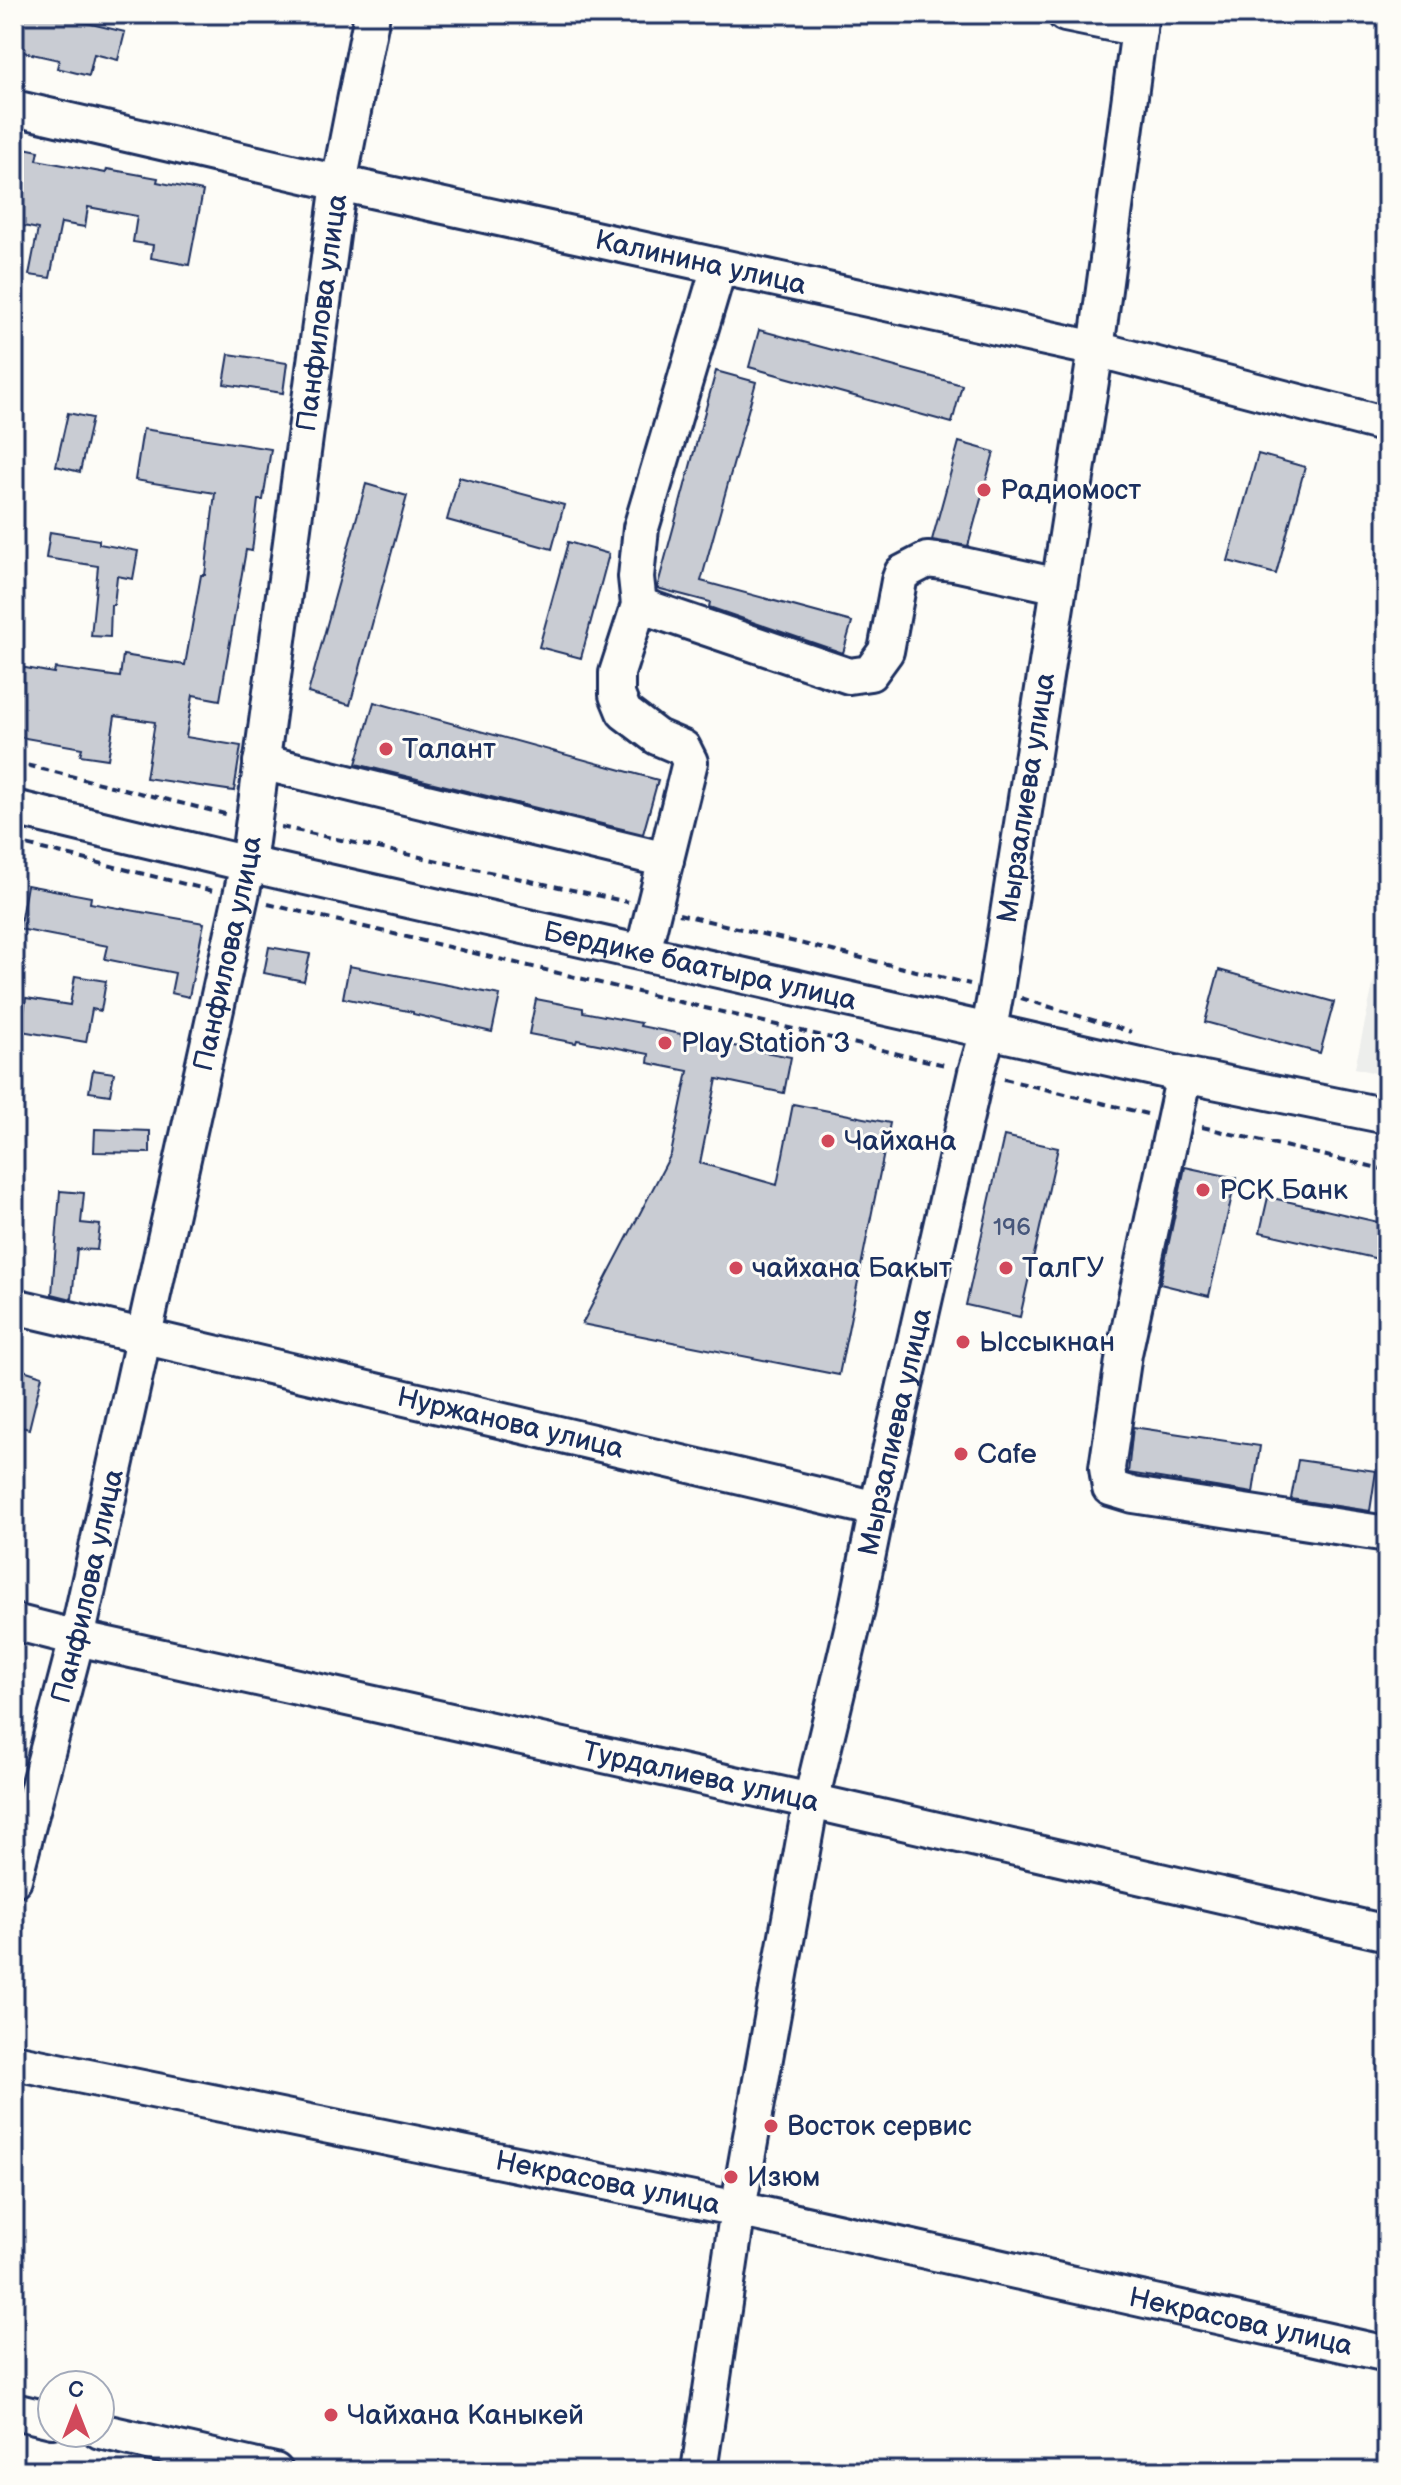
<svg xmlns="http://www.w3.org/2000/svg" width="1401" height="2485" viewBox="0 0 1401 2485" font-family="'Balsamiq Sans',sans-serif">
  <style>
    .built { fill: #edeeec }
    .building { fill: #c9ccd3; stroke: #1b2f5e; stroke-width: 2 }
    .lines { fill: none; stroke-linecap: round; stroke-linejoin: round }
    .minor-casing { stroke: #1b2f5e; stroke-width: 40 }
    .path { stroke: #1b2f5e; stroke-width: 4; stroke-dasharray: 8 6; stroke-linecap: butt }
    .minor { stroke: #fdfcf7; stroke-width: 34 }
    .poi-dot { fill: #d1495b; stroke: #fdfcf7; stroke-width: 3 }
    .labels { text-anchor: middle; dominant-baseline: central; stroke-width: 6; stroke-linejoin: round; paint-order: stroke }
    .number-label { font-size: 24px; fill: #46567b }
    .street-label { font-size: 28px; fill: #1b2f5e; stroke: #fdfcf7 }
    .poi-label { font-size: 28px; fill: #1b2f5e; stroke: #fdfcf7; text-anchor: start }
  </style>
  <rect width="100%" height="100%" fill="#fdfcf7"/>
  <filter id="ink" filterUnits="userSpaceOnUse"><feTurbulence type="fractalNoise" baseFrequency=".0125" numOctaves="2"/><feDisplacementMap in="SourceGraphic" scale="16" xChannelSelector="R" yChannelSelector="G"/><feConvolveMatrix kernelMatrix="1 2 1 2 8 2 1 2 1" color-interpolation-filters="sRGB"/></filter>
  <g filter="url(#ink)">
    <path class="built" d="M1387 920V1076L1355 1068Z"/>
    <path class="building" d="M17 14H49L125 32 118 60 94 54 89 76 57 68 59 60 14 50V29Z
      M14 146 39 151 37 160 106 173 107 169 158 178 157 182 203 191 189 265 151 258 153 245 133 242 137 216 88 207 85 227 61 223 50 278 29 275 38 229 14 224Z
      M759 330 962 385 952 423 749 367Z
      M229 354 287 363 283 393 224 384Z
      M716 371 756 382 701 581 852 622 843 653 709 607 710 602 657 588Z
      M68 413 92 418 80 472 56 466Z
      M143 429 271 449 263 500H258L252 551 246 550 220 700 193 695 186 737 241 746 234 791 146 778 155 722 115 716 108 759 80 755 82 748 14 736V666L54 673 55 668 120 677 123 655 185 665 201 575H205L215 493 135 480Z
      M959 442 994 452 968 546 932 540Z
      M1258 454 1305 467 1276 574 1228 561Z
      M459 477 564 505 552 549 447 520Z
      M366 484 407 496 350 705 308 693Z
      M50 532 99 540V544L138 551 133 579 117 576 114 605H111L110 637 91 636 98 566 46 558Z
      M568 542 609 554 581 658 539 647Z
      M374 702 658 780 643 834 356 764Z
      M27 885 91 897 90 903 204 923 189 997 171 993 175 973 105 959 108 946 19 929Z
      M269 947 310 954 304 981 264 973Z
      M349 966 500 995 492 1032 413 1014V1012L343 998Z
      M1219 970 1334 1002 1320 1053 1205 1022Z
      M75 976 106 981 101 1011 92 1009 86 1042 21 1031 26 998 70 1005Z
      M536 999 583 1008V1012L641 1023 640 1026 681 1034V1036L791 1057 784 1093 717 1079 700 1163 777 1185 793 1104 890 1123 839 1375 582 1324 671 1154 688 1071 648 1063 649 1054 577 1040 576 1043 529 1034Z
      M93 1070 114 1073 110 1095 89 1092Z
      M95 1129 150 1131V1153L94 1152Z
      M1004 1136 1058 1148 1020 1317 966 1305Z
      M1185 1167 1236 1178 1209 1296 1160 1284Z
      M60 1191 84 1193 81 1223 100 1225 97 1250 77 1249 72 1299 52 1294Z
      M1268 1197 1387 1224V1261L1260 1232Z
      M14 1367 42 1376 29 1429 14 1425Z
      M1133 1427 1260 1446 1253 1493 1128 1473Z
      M1298 1460 1376 1471 1370 1511 1291 1499Z"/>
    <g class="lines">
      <g class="minor-casing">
        <g id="minor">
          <path d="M1065 14 1139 29"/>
          <path id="s1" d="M14 108 339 183 1096 349 1387 425"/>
          <path d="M639 605 849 676 870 673 886 651 899 581 902 573 927 560 954 563 1059 586"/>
          <path d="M261 762 666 860"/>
          <path id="s2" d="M14 808 248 864 1184 1075 1387 1116"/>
          <path d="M643 952 690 762 683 748 657 737 624 712 617 695V673L639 605 636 577 641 528 719 267"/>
          <path d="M1184 1075 1124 1354 1107 1468 1110 1488 1133 1495 1387 1534"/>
          <path id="s3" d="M14 1306 877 1509"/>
          <path id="s4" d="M14 1622 77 1638 811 1801 1387 1933"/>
          <path id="s5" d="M14 1879 77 1638 248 864 339 183 372 14"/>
          <path id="s6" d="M14 2062 738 2209 1387 2354"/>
          <path d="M14 2411 52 2420"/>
          <path d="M100 2431 275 2471"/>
          <path id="s7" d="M699 2471 738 2209 811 1801 857 1608 877 1509 976 1072 989 1029 996 991 1096 349 1141 14"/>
        </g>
      </g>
      <path class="path" d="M14 762 229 815
        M281 827 628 902
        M14 842 213 891
        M268 904 949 1066
        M679 914 970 984
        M1021 998 1131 1032
        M1004 1079 1147 1114
        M1202 1127 1387 1170"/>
      <use href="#minor" class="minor"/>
    </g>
  </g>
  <g class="poi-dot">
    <circle cx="984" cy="490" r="8"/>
    <circle cx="386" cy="749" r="8"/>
    <circle cx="665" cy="1043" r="8"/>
    <circle cx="828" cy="1141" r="8"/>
    <circle cx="1203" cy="1190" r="8"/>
    <circle cx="736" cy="1268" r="8"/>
    <circle cx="1006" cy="1268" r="8"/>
    <circle cx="963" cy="1342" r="8"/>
    <circle cx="961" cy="1454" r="8"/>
    <circle cx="771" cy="2126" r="8"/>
    <circle cx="731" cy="2177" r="8"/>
    <circle cx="331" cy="2415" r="8"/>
  </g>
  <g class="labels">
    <g class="number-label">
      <text x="1012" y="1227">196</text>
    </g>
    <g class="street-label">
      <text stroke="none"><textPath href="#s1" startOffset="704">Калинина улица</textPath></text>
      <text stroke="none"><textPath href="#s5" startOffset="1598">Панфилова улица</textPath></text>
      <text stroke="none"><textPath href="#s7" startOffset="1706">Мырзалиева улица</textPath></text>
      <text stroke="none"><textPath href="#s5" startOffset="950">Панфилова улица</textPath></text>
      <text stroke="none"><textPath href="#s2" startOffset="704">Бердике баатыра улица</textPath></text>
      <text stroke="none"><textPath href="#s3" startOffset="510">Нуржанова улица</textPath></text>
      <text stroke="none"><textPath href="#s7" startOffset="1058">Мырзалиева улица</textPath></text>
      <text stroke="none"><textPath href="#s5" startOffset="302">Панфилова улица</textPath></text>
      <text stroke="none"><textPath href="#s4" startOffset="704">Турдалиева улица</textPath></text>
      <text stroke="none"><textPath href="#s6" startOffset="606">Некрасова улица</textPath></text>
      <text stroke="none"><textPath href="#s6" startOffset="1254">Некрасова улица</textPath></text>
    </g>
    <g class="poi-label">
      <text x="1000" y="490">Радиомост</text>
      <text x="402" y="749">Талант</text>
      <text x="681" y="1043">Play Station 3</text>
      <text x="844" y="1141">Чайхана</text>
      <text x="1219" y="1190">РСК Банк</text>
      <text x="752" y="1268">чайхана Бакыт</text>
      <text x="1022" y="1268">ТалГУ</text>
      <text x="979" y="1342">Ыссыкнан</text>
      <text x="977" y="1454">Cafe</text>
      <text x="787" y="2126">Восток сервис</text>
      <text x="747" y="2177">Изюм</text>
      <text x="347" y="2415">Чайхана Каныкей</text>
    </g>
  </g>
  <rect width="1401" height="2485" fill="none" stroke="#fdfcf7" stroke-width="48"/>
  <rect x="24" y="24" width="1353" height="2437" fill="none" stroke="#1b2f5e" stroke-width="3" filter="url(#ink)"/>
  <g transform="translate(76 2409)"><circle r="38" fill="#fdfcf7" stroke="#a3aaba" stroke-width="2"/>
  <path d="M0-6L14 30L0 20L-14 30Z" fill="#d1495b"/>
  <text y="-12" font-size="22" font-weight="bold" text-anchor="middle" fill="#1b2f5e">С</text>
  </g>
</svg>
